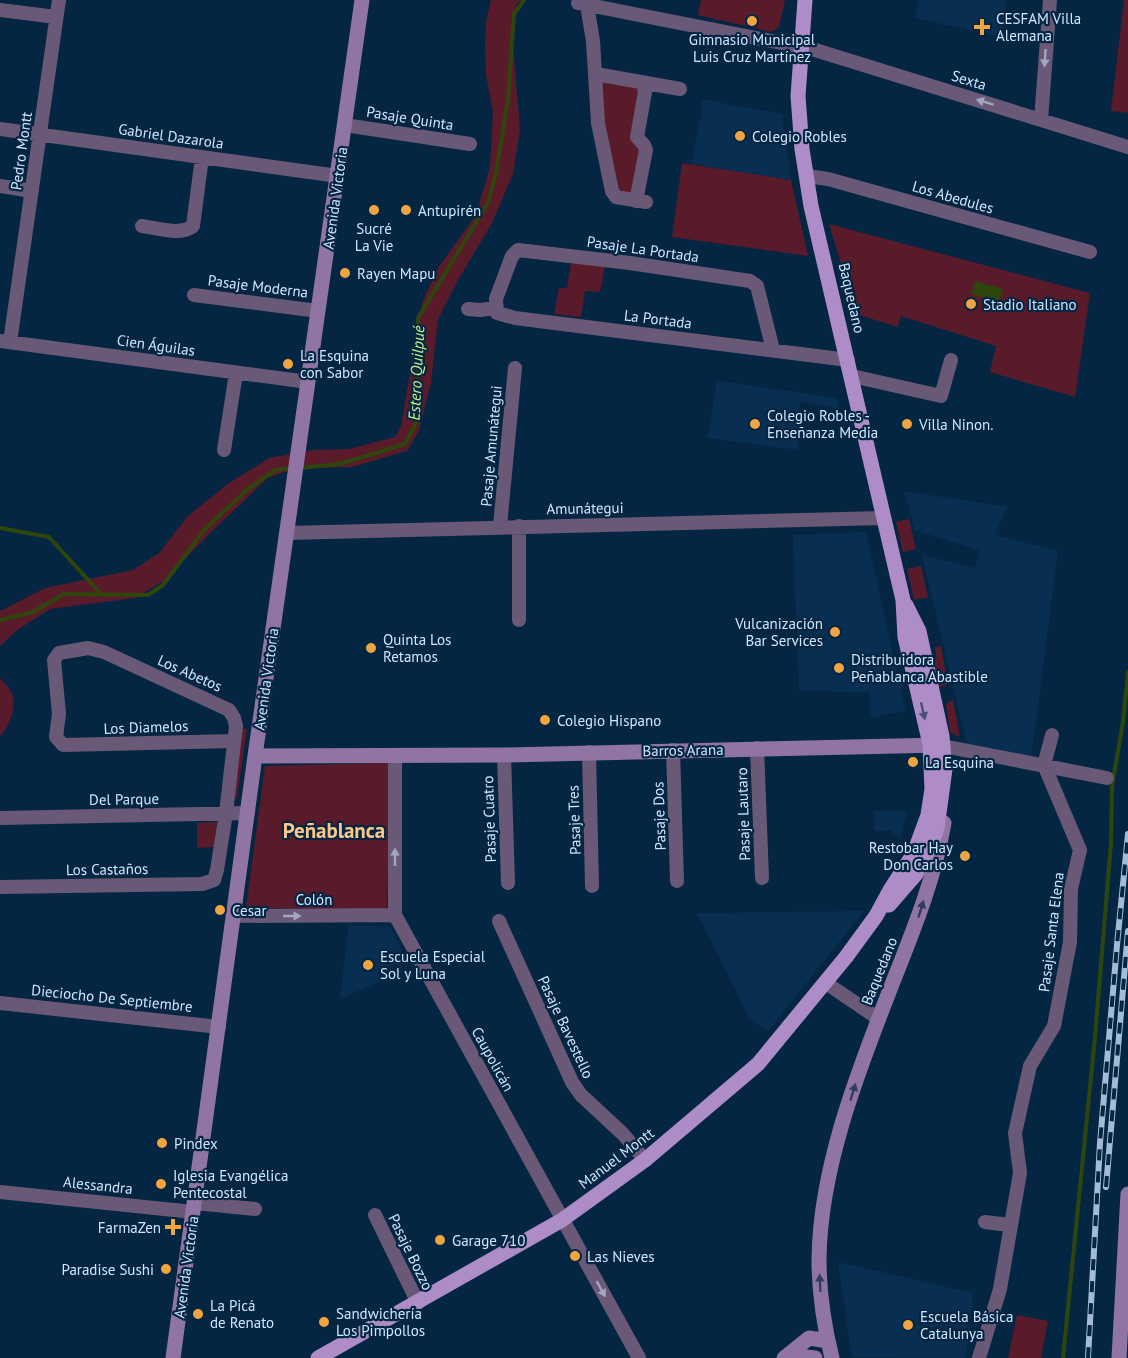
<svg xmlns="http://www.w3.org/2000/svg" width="1128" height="1358" viewBox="0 0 1128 1358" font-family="'PT Sans',sans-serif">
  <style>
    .built { fill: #082f51 }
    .green { fill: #591a29 }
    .water { fill: #2e460b }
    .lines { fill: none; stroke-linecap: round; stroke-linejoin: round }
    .stream { stroke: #2e460b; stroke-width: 4 }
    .street { stroke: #695976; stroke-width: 14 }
    .secondary { stroke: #9075a4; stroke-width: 15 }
    .primary { stroke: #ad8cc7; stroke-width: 15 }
    .rail-casing { stroke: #a3bcd6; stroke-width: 6 }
    .rail { stroke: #052643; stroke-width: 4; stroke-dasharray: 11; stroke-linecap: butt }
    .oneway { fill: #a1a7c1 }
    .oneway2 { fill: #484f78 }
    .oneway3 { fill: #2f3e60 }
    .poi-dot { fill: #f1a540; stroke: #052643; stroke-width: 2 }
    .labels { text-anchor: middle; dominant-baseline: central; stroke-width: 4.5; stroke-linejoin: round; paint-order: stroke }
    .poi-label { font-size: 15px; fill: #cfe6ff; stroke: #052643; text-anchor: start }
    .street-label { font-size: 15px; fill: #cfe6ff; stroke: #052643 }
    .water-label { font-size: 16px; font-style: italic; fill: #bff18b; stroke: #052643 }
    .district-label { font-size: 21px; font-weight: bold; fill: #fdc789; stroke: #052643 }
  </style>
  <rect width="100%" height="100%" fill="#052643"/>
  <path class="built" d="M919 0H1006L1003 37 915 18Z
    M701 99 782 114 791 180 691 164 701 115Z
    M717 381 837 398 840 410 800 401 798 450 708 438Z
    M904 491 1007 507 995 535 1058 551 1031 760 967 744 922 555 975 568 980 551 915 530Z
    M866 532 906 711 870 718V693L799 690 793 535Z
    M874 811H907L900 840 891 830 874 831Z
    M864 911 768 1031 749 1018 697 913Z
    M349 925 390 927 406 959 377 972 382 980 340 999Z
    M838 1262 973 1293 966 1358 852 1357Z"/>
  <path class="green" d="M491 0H521L516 5 511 22 520 129 513 174 492 223 458 280 438 319 431 383 419 431 407 451 352 467 316 468 284 472 268 478 209 534 165 580 135 598 50 609 16 631 0 646V611L45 588 133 570 159 553 188 516 229 483 269 458 313 450 349 449 395 437 401 426 422 303 438 268 476 215 490 167 493 111 486 75 485 45 486 22Z
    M701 0H785L779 27 771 32 698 15Z
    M1124 0H1128V113L1111 111Z
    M601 79 640 87 641 147 630 195 618 192 602 127Z
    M682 163 791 180 808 256 672 237Z
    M829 224 1090 293 1075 397 990 372 996 346 901 316 898 327 856 314Z
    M571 263 605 266 600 292 585 291 581 317 554 314 559 288H567Z
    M909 519 916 549 903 552 896 522Z
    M921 566 928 597 914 600 907 569Z
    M941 646 948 685 938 687 933 664 936 656 935 647Z
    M0 678C4 683 10 688 12 694 17 706 9 728 0 736Z
    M953 700 960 737 950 732 946 704Z
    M242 729H247L237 798 232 800Z
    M390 763 387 910 246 908 265 766Z
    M217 822 214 847 197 848V823Z
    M1017 1315 1048 1321 1041 1358H1008Z"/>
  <path class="water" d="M975 281 1003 289 999 302 971 294Z"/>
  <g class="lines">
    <path class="stream" d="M299 468 340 464 405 444 417 421 418 318 488 203 496 173 508 99 514 14 524 0
      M0 528 49 537 101 594
      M0 620 33 612 64 594 148 595 163 585 204 530 248 489 275 470 291 468
      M1063 1358 1095 1037 1111 843 1112 786 1123 722 1128 672"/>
    <path class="street" d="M578 3 812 49 1128 147
      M587 5 593 41 598 123 612 191 616 197 646 202
      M0 10 56 17
      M596 74 680 89
      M1041 120 1050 0
      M345 125 470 144
      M0 129 338 176
      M807 176 828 179 1090 252
      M0 186 32 191
      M636 201 646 150 644 145 637 137 645 92 643 84
      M142 226C156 228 181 236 193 226L202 157
      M194 295 318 311
      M468 309 480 310 496 308
      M0 341 308 382
      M10 342 59 0
      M773 350 757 286 750 281 630 263 518 250 512 256 496 299 497 313 515 318C626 332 737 346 848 360
      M852 376 941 396 951 360
      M224 450 236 373
      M500 526 515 368
      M519 526V620
      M287 533 883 518
      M943 746 1107 778
      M757 748 762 878
      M673 750 677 881
      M589 752 592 886
      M504 755 508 883
      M395 756V915L639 1358
      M0 818 248 813
      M0 887 202 884 214 880 217 870 226 813 236 726 234 718 229 710 104 652 88 648 59 653 54 660 59 714 56 737 63 745 234 741
      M234 916 395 915
      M499 921 572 1082 581 1095 623 1134 645 1160
      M826 983 879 1019
      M0 1003 219 1027
      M0 1192 193 1212
      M195 1203 255 1209
      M375 1215 418 1303
      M985 1222 1010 1225
      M979 1358 1000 1289 1020 1173 1015 1133 1030 1066 1054 1026 1070 942 1071 889 1080 850 1044 765 1052 735"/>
    <path class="secondary" d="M255 756 504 755 942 745
      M788 1355 815 1358
      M173 1358 255 756 362 0
      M784 1358 809 1338 828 1341
      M832 1358C824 1326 819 1292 819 1259 820 1169 857 1074 889 992 911 936 934 882 944 823
      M1119 1358 1128 1194"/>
    <path class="primary" d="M889 905 916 874 931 844 937 828 945 769 942 736 919 631 906 605
      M318 1358 562 1220 645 1160 758 1064 846 957 876 916 890 890 914 853 928 815 932 789 930 744 905 637 903 600 811 206 802 149 798 96 805 0"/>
    <g class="rail-casing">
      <path id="rail" d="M1106 1187 1128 931
        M1088 1358 1100 1143 1117 945 1128 834"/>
    </g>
    <use href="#rail" class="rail"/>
  </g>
  <defs><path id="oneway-solid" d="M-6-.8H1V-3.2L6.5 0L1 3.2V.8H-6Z" transform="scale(1.5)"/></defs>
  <g class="oneway">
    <use href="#oneway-solid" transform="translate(1045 58) rotate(94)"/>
    <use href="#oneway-solid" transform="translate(985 102) rotate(-163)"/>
    <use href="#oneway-solid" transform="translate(395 857) rotate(-90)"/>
    <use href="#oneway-solid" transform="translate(292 916)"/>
    <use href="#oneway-solid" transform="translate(601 1289) rotate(61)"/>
  </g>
  <use class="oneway2" href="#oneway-solid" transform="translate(923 711) rotate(77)"/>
  <g class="oneway3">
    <use href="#oneway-solid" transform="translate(921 909) rotate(-73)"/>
    <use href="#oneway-solid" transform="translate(853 1092) rotate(-73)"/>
    <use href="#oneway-solid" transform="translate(820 1283) rotate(-93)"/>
  </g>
  <g class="poi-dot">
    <circle cx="752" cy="21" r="6"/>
    <path d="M979 18h6v6h6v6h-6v6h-6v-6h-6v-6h6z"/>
    <circle cx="740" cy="136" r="6"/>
    <circle cx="374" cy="210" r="6"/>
    <circle cx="406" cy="210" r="6"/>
    <circle cx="345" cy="273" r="6"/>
    <circle cx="971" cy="304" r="6"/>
    <circle cx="288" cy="364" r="6"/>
    <circle cx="755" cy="424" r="6"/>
    <circle cx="907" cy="424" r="6"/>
    <circle cx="835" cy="632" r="6"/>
    <circle cx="371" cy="648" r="6"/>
    <circle cx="839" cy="668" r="6"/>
    <circle cx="545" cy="720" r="6"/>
    <circle cx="913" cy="762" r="6"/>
    <circle cx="965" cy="856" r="6"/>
    <circle cx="220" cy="910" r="6"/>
    <circle cx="368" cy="965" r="6"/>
    <circle cx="162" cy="1143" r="6"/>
    <circle cx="161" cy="1184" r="6"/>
    <path d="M170 1218h6v6h6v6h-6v6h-6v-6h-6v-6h6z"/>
    <circle cx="440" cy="1240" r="6"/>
    <circle cx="575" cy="1256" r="6"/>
    <circle cx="166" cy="1269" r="6"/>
    <circle cx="198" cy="1314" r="6"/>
    <circle cx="324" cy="1322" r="6"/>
    <circle cx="908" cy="1325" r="6"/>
  </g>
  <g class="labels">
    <g class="poi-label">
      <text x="996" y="18">CESFAM Villa<tspan x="996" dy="17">Alemana</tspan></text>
      <text x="752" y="39" text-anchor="middle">Gimnasio Municipal<tspan x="752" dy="17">Luis Cruz Martínez</tspan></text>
      <text x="752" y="136">Colegio Robles</text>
      <text x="418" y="210">Antupirén</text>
      <text x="374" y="228" text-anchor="middle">Sucré<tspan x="374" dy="17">La Vie</tspan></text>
      <text x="357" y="273">Rayen Mapu</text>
      <text x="983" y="304">Stadio Italiano</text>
      <text x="300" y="355">La Esquina<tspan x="300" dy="17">con Sabor</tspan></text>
      <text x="767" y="415">Colegio Robles -<tspan x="767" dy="17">Enseñanza Media</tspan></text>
      <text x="919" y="424">Villa Ninon.</text>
      <text x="823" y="623" text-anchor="end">Vulcanización<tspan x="823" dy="17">Bar Services</tspan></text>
      <text x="383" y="639">Quinta Los<tspan x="383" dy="17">Retamos</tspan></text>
      <text x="851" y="659">Distribuidora<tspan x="851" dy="17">Peñablanca Abastible</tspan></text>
      <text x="557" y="720">Colegio Hispano</text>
      <text x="925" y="762">La Esquina</text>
      <text x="953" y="847" text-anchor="end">Restobar Hay<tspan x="953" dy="17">Don Carlos</tspan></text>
      <text x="232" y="910">Cesar</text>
      <text x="380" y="956">Escuela Especial<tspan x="380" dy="17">Sol y Luna</tspan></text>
      <text x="174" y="1143">Pindex</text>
      <text x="173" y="1175">Iglesia Evangélica<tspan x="173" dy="17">Pentecostal</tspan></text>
      <text x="161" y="1227" text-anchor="end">FarmaZen</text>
      <text x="452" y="1240">Garage 710</text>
      <text x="587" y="1256">Las Nieves</text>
      <text x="154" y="1269" text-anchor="end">Paradise Sushi</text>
      <text x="210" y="1305">La Picá<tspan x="210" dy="17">de Renato</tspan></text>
      <text x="336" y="1313">Sandwichería<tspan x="336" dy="17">Los Pimpollos</tspan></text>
      <text x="920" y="1316">Escuela Básica<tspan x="920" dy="17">Catalunya</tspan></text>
    </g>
    <g class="street-label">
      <text transform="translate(969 80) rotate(17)">Sexta</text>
      <text transform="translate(410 118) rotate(9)">Pasaje Quinta</text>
      <text transform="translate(171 136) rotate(8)">Gabriel Dazarola</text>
      <text transform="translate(21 151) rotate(-82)">Pedro Montt</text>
      <text transform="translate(953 197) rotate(16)">Los Abedules</text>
      <text transform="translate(335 198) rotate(-82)">Avenida Victoria</text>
      <text transform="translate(643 249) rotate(8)">Pasaje La Portada</text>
      <text transform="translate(258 286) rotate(7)">Pasaje Moderna</text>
      <text transform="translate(852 298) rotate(77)">Baquedano</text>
      <text transform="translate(658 319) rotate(7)">La Portada</text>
      <text transform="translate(156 345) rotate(8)">Cien Águilas</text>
      <text transform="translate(491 446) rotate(-85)">Pasaje Amunátegui</text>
      <text transform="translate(585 508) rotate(-1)">Amunátegui</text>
      <text transform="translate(190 673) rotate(24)">Los Abetos</text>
      <text transform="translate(266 679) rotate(-82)">Avenida Victoria</text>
      <text transform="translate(146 727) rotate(-2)">Los Diamelos</text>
      <text transform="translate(683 750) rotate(-1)">Barros Arana</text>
      <text transform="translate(124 799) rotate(-1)">Del Parque</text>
      <text transform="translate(743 814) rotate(-92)">Pasaje Lautaro</text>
      <text transform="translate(659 816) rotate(-92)">Pasaje Dos</text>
      <text transform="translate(489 819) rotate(-92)">Pasaje Cuatro</text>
      <text transform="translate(574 820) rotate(-92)">Pasaje Tres</text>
      <text transform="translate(107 869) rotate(-1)">Los Castaños</text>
      <text x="314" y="899">Colón</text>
      <text transform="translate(1051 932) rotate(-83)">Pasaje Santa Elena</text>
      <text transform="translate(879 971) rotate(-68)">Baquedano</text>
      <text transform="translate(112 998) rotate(6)">Dieciocho De Septiembre</text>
      <text transform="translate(566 1027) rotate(65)">Pasaje Bavestello</text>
      <text transform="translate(493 1059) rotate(61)">Caupolicán</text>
      <text transform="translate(616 1158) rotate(-37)">Manuel Montt</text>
      <text transform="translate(98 1185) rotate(6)">Alessandra</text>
      <text transform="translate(411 1252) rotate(64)">Pasaje Bozzo</text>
      <text transform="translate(186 1267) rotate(-82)">Avenida Victoria</text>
    </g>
    <g class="water-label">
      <text transform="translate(416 373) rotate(-87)">Estero Quilpué</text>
    </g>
    <g class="district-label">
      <text x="334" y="830">Peñablanca</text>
    </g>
  </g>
</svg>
